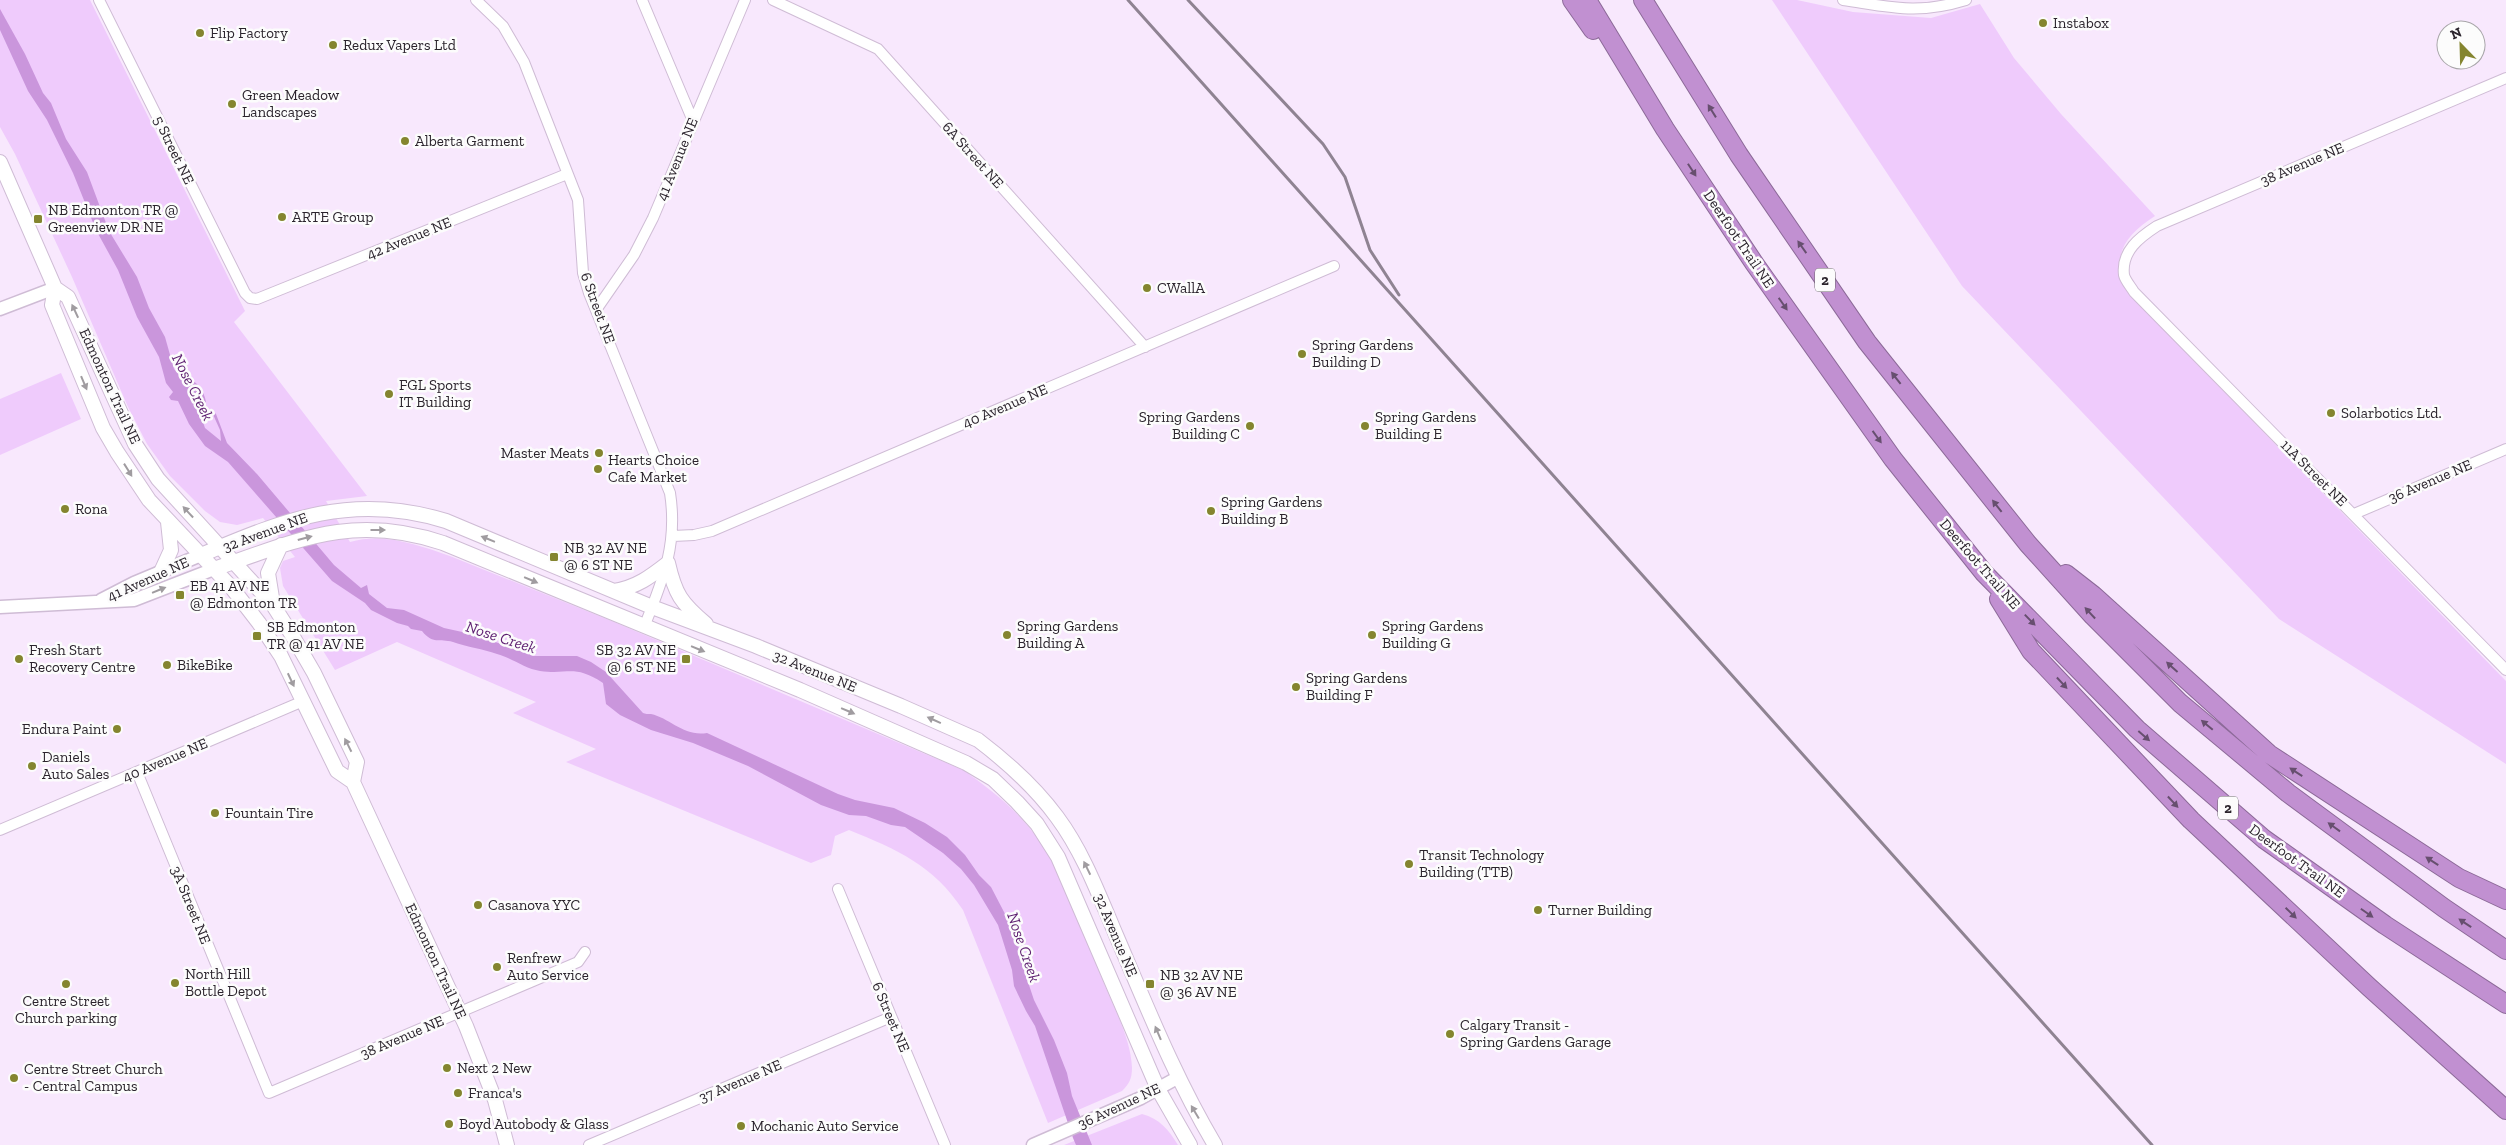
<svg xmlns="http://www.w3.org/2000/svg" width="2506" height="1145" viewBox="0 0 2506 1145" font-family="'Zilla Slab',serif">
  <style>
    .green { fill: #efcbfc }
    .water { fill: #ca96dc }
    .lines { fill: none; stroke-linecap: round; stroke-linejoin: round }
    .minor-casing { stroke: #cfbcd5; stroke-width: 12 }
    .tertiary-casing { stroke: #cfbcd5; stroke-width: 15 }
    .secondary-casing { stroke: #cfbcd5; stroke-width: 16 }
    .motorway-casing { stroke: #8c6a98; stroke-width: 20 }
    .minor { stroke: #fff; stroke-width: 10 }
    .tertiary { stroke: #fff; stroke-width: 12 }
    .secondary { stroke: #fff; stroke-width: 14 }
    .motorway { stroke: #c190d1; stroke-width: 18 }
    .rail { stroke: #8f8392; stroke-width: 3 }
    .oneway { fill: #674f6f }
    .oneway2 { fill: #a09ca0 }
    .poi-dot { fill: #84852f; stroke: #fcfcfc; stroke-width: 2 }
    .labels { text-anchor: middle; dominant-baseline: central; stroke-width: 5; stroke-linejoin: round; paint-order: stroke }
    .shield { fill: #fcfcfc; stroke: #6a656b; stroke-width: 1 }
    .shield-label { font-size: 14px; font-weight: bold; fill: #2b242d }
    .poi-label { font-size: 15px; fill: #2b242d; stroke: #fcfcfc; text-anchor: start }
    .street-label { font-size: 15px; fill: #2b242d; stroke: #fcfcfc }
    .water-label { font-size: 16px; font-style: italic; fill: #5d1e70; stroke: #fcfcfc }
  </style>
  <rect width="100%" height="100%" fill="#f8e8fd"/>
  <path class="green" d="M0 0H90L245 311 234 322 367 496 326 501 350 542C383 532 419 545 450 556L614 622 963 770C992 790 1018 811 1038 839 1068 882 1084 934 1103 981 1114 1008 1131 1039 1132 1068 1132 1079 1129 1084 1122 1091L1048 1123 963 910C933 865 898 850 849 830L835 836 831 855 811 863 566 762 596 749 513 713 536 702 397 642 335 670 283 586 280 568 283 561 295 557 263 518 237 525 220 522 205 511 170 476 147 444 128 407 72 277 15 154 0 127Z
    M1772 0H1797L1853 12 1931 18 1980 4 2014 58 2061 114 2155 216C2124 236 2109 257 2129 294L2506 681V764L2279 619 1962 286Z
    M61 373 81 419 0 455V399Z
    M1142 1114C1160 1119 1168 1129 1178 1145H1064Z"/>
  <path class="water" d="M0 9 25 54 43 93 51 103 66 139 87 172 109 231 137 277 149 308 165 337 174 369 182 377 186 376C197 382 204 390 206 402L200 413 205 428 221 441 220 430 211 410 216 414 227 443 257 474 334 565 361 588 367 585 369 594 387 608 404 610 444 628 476 635 534 656H577L591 662 606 672 643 713C645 714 648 714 651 714 670 718 684 737 707 733L838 794 855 800 894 808 925 823 947 837 965 855 979 875 991 887 1016 935 1022 964 1034 1000 1054 1040 1067 1073 1072 1096 1092 1145H1076L1073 1138 1035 1026 1026 1011 1014 986 1012 970 998 925 974 885 961 869 943 853 905 827 891 825 866 816 849 815 821 805 748 766 693 743 651 730 620 715 606 704 603 683C574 664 569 675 540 671 525 669 512 658 497 654 483 649 467 647 453 642 439 638 433 645 422 631L411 629 408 626 397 623 371 610 365 603 332 581 228 462 205 446 189 424 178 401 171 400 169 397 173 392 166 383 159 357 137 317 118 270 96 230 73 173 47 120 28 91 0 30Z"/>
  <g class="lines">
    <g class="minor-casing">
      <path id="minor" d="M99 0 245 293 250 298 257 299 567 174
        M476 0 503 26 524 62 578 200 583 273 589 293 670 493C678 544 663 580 644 627
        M642 0 693 121
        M773 0 878 49 1145 347
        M1843 0C1891 7 1917 15 1966 0
        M2506 78 2157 226C2140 237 2121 251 2124 275 2125 280 2131 287 2134 292L2506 670
        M596 310 634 255 653 218 745 0
        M2354 514 2506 449
        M673 536 694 535 712 531 1334 266
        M137 772 269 1093 578 962 585 952
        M0 830 301 702
        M838 889 945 1145
        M589 1145 891 1017"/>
    </g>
    <g class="tertiary-casing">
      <path id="tertiary" d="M0 309 55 288
        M101 600 134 583 201 555
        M0 607 134 600 214 569
        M1033 1145 1141 1098 1177 1078"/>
    </g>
    <g class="secondary-casing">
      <path id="secondary" d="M0 162 55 288 52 305 103 428 117 452 149 500 232 588 259 623 281 656 337 771 353 782 466 1026 495 1100 507 1145
        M55 288 68 297 135 444 158 479 273 605 292 635 314 673 357 762 353 782
        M201 555C286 519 353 492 446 521L652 607 756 646 901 706 978 740C1007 762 1035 787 1057 817 1083 852 1099 895 1116 935 1147 1007 1175 1078 1215 1145
        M214 569C298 540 353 513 443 543L800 690 966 763 993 779 1017 802 1037 824 1058 857 1158 1089 1190 1145
        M161 572 171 550 168 522
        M614 591C637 587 650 577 668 563 675 594 681 603 706 624
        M273 604 268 573 281 545"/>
    </g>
    <g class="motorway-casing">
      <path id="motorway" d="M1572 0 1593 30
        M1587 0 1665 129 1754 263 1893 459 1984 573 2137 729 2264 839 2385 925 2506 1004
        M1643 0 1739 155 1867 342 2028 544 2093 616 2180 703 2288 793 2444 908 2506 950
        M2066 574 2093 595 2269 754 2459 878 2506 900
        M1999 599 2031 651 2191 820 2369 987 2506 1110"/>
    </g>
    <use href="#minor" class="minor"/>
    <use href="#tertiary" class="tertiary"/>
    <use href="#secondary" class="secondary"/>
    <use href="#motorway" class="motorway"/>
    <path class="rail" d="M1128 0 2152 1145
      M1188 0 1323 144 1345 177 1370 250 1399 295"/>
  </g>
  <defs><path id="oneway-solid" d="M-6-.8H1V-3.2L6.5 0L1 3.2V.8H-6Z" transform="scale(1.25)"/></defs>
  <g class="oneway">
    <use href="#oneway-solid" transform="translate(1712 111) rotate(-122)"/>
    <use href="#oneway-solid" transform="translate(1692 170) rotate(57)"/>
    <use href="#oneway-solid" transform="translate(1802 247) rotate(-125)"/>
    <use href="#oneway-solid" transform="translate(1783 304) rotate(55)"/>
    <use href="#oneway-solid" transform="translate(1896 378) rotate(-128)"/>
    <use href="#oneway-solid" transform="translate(1877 437) rotate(54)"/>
    <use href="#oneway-solid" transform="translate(1997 506) rotate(-128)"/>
    <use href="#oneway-solid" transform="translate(2090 613) rotate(-133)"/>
    <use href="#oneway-solid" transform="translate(2030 620) rotate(46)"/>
    <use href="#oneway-solid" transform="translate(2172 667) rotate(-138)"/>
    <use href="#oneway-solid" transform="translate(2062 683) rotate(47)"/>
    <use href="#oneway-solid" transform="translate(2207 725) rotate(-140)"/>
    <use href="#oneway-solid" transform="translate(2144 736) rotate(41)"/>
    <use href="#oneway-solid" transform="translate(2296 772) rotate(-147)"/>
    <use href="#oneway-solid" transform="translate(2173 802) rotate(47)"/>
    <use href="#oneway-solid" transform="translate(2334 827) rotate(-144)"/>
    <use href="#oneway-solid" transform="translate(2432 861) rotate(-147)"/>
    <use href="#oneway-solid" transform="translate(2291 913) rotate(44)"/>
    <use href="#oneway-solid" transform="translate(2367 913) rotate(35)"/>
    <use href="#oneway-solid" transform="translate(2465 923) rotate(-146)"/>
  </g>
  <g class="oneway2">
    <use href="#oneway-solid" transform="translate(75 311) rotate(-115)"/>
    <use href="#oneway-solid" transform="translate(84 383) rotate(67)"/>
    <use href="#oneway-solid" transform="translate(128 470) rotate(58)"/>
    <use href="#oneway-solid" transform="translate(188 512) rotate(-133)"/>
    <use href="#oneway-solid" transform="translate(378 530)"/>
    <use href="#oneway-solid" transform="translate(305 538) rotate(-15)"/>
    <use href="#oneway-solid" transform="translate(488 539) rotate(-158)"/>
    <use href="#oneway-solid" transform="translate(531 580) rotate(23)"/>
    <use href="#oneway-solid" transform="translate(159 590) rotate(-22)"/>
    <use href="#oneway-solid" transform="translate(698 649) rotate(22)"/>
    <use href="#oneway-solid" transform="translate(291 680) rotate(65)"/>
    <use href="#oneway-solid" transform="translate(848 711) rotate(23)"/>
    <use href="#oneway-solid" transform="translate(934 720) rotate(-156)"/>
    <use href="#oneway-solid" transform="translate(348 745) rotate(-117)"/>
    <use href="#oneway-solid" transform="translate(1087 868) rotate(-116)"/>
    <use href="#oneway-solid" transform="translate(1158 1033) rotate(-113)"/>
    <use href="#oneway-solid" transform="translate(1195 1112) rotate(-121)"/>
  </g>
  <g class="poi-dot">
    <circle cx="2043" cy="23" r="5"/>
    <circle cx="200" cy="33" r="5"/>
    <circle cx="333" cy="45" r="5"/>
    <circle cx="232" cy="104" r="5"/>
    <circle cx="405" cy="141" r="5"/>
    <circle cx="282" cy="217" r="5"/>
    <rect x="33" y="214" width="10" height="10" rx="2.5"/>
    <circle cx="1147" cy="288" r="5"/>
    <circle cx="1302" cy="354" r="5"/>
    <circle cx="389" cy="394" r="5"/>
    <circle cx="2331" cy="413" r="5"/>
    <circle cx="1250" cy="426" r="5"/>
    <circle cx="1365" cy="426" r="5"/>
    <circle cx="599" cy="453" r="5"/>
    <circle cx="598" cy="469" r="5"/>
    <circle cx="65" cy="509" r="5"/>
    <circle cx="1211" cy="511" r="5"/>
    <rect x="549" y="552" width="10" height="10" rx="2.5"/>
    <rect x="175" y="590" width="10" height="10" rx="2.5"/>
    <circle cx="1007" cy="635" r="5"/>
    <circle cx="1372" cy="635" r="5"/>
    <rect x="252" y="631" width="10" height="10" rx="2.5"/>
    <circle cx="19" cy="659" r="5"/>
    <rect x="681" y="654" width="10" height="10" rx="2.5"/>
    <circle cx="167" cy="665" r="5"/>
    <circle cx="1296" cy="687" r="5"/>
    <circle cx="117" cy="729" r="5"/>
    <circle cx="32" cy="766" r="5"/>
    <circle cx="215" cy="813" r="5"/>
    <circle cx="1409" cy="864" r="5"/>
    <circle cx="478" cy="905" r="5"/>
    <circle cx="1538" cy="910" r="5"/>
    <circle cx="497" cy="967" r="5"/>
    <circle cx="175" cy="983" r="5"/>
    <circle cx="66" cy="984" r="5"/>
    <rect x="1145" y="979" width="10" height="10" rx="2.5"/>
    <circle cx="1450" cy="1034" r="5"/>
    <circle cx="447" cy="1068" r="5"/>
    <circle cx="14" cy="1078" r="5"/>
    <circle cx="458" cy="1093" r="5"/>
    <circle cx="449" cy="1124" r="5"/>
    <circle cx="741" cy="1126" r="5"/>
  </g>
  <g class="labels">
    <g class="shield">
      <rect x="1815" y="268.5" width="20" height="23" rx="4"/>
      <rect x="2218" y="796.5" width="20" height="23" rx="4"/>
    </g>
    <g class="shield-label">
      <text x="1825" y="280">2</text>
      <text x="2228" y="808">2</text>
    </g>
    <g class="poi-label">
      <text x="2053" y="23">Instabox</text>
      <text x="210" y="33">Flip Factory</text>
      <text x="343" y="45">Redux Vapers Ltd</text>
      <text x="242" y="95">Green Meadow<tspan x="242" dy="17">Landscapes</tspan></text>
      <text x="415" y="141">Alberta Garment</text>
      <text x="48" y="210">NB Edmonton TR @<tspan x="48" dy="17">Greenview DR NE</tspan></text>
      <text x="292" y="217">ARTE Group</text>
      <text x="1157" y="288">CWallA</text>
      <text x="1312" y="345">Spring Gardens<tspan x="1312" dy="17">Building D</tspan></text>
      <text x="399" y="385">FGL Sports<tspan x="399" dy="17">IT Building</tspan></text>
      <text x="2341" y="413">Solarbotics Ltd.</text>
      <text x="1240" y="417" text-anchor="end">Spring Gardens<tspan x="1240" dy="17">Building C</tspan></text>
      <text x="1375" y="417">Spring Gardens<tspan x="1375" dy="17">Building E</tspan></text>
      <text x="589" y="453" text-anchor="end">Master Meats</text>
      <text x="608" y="460">Hearts Choice<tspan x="608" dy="17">Cafe Market</tspan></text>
      <text x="1221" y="502">Spring Gardens<tspan x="1221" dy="17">Building B</tspan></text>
      <text x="75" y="509">Rona</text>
      <text x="564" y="548">NB 32 AV NE<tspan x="564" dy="17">@ 6 ST NE</tspan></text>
      <text x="190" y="586">EB 41 AV NE<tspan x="190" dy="17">@ Edmonton TR</tspan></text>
      <text x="1017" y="626">Spring Gardens<tspan x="1017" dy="17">Building A</tspan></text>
      <text x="1382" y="626">Spring Gardens<tspan x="1382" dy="17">Building G</tspan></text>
      <text x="267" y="627">SB Edmonton<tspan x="267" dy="17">TR @ 41 AV NE</tspan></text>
      <text x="29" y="650">Fresh Start<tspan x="29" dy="17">Recovery Centre</tspan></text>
      <text x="676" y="650" text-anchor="end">SB 32 AV NE<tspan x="676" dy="17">@ 6 ST NE</tspan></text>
      <text x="177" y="665">BikeBike</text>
      <text x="1306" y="678">Spring Gardens<tspan x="1306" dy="17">Building F</tspan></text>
      <text x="107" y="729" text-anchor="end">Endura Paint</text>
      <text x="42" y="757">Daniels<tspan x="42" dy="17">Auto Sales</tspan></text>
      <text x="225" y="813">Fountain Tire</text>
      <text x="1419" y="855">Transit Technology<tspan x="1419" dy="17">Building (TTB)</tspan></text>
      <text x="488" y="905">Casanova YYC</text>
      <text x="1548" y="910">Turner Building</text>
      <text x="507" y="958">Renfrew<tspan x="507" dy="17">Auto Service</tspan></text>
      <text x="185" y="974">North Hill<tspan x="185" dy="17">Bottle Depot</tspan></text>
      <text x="1160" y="975">NB 32 AV NE<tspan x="1160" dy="17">@ 36 AV NE</tspan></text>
      <text x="66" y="1001" text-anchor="middle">Centre Street<tspan x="66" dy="17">Church parking</tspan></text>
      <text x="1460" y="1025">Calgary Transit -<tspan x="1460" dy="17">Spring Gardens Garage</tspan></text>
      <text x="457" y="1068">Next 2 New</text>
      <text x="24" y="1069">Centre Street Church<tspan x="24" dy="17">- Central Campus</tspan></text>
      <text x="468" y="1093">Franca's</text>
      <text x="459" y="1124">Boyd Autobody &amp; Glass</text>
      <text x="751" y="1126">Mochanic Auto Service</text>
    </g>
    <g class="street-label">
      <text transform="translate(174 150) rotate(64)">5 Street NE</text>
      <text transform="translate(973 155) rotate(48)">6A Street NE</text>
      <text transform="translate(677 159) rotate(-68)">41 Avenue NE</text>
      <text transform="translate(2302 164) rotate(-23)">38 Avenue NE</text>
      <text transform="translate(409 238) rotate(-22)">42 Avenue NE</text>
      <text transform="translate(1739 239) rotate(56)">Deerfoot Trail NE</text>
      <text transform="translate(598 308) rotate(70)">6 Street NE</text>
      <text transform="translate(110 386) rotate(65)">Edmonton Trail NE</text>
      <text transform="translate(1005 406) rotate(-23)">40 Avenue NE</text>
      <text transform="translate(2314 473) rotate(45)">11A Street NE</text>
      <text transform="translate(2430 481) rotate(-23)">36 Avenue NE</text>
      <text transform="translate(265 532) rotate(-20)">32 Avenue NE</text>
      <text transform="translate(1980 564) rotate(49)">Deerfoot Trail NE</text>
      <text transform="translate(148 579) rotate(-24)">41 Avenue NE</text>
      <text transform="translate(815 671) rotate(22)">32 Avenue NE</text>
      <text transform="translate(165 760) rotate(-23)">40 Avenue NE</text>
      <text transform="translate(2297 861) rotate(36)">Deerfoot Trail NE</text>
      <text transform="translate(191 905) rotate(68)">3A Street NE</text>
      <text transform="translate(1116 935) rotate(67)">32 Avenue NE</text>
      <text transform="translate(436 961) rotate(65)">Edmonton Trail NE</text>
      <text transform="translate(891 1017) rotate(67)">6 Street NE</text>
      <text transform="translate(402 1037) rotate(-23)">38 Avenue NE</text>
      <text transform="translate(740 1081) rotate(-23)">37 Avenue NE</text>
      <text transform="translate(1119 1106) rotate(-25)">36 Avenue NE</text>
    </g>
    <g class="water-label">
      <text transform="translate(193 387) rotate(63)">Nose Creek</text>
      <text transform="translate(501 637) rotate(18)">Nose Creek</text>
      <text transform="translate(1024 947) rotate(71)">Nose Creek</text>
    </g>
  </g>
  <g transform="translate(2461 45) rotate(337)"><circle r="24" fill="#fcfcfc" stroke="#a8a6a9"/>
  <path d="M0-4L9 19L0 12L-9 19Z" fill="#84852f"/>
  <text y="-8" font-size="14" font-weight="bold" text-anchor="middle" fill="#2b242d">N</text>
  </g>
</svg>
